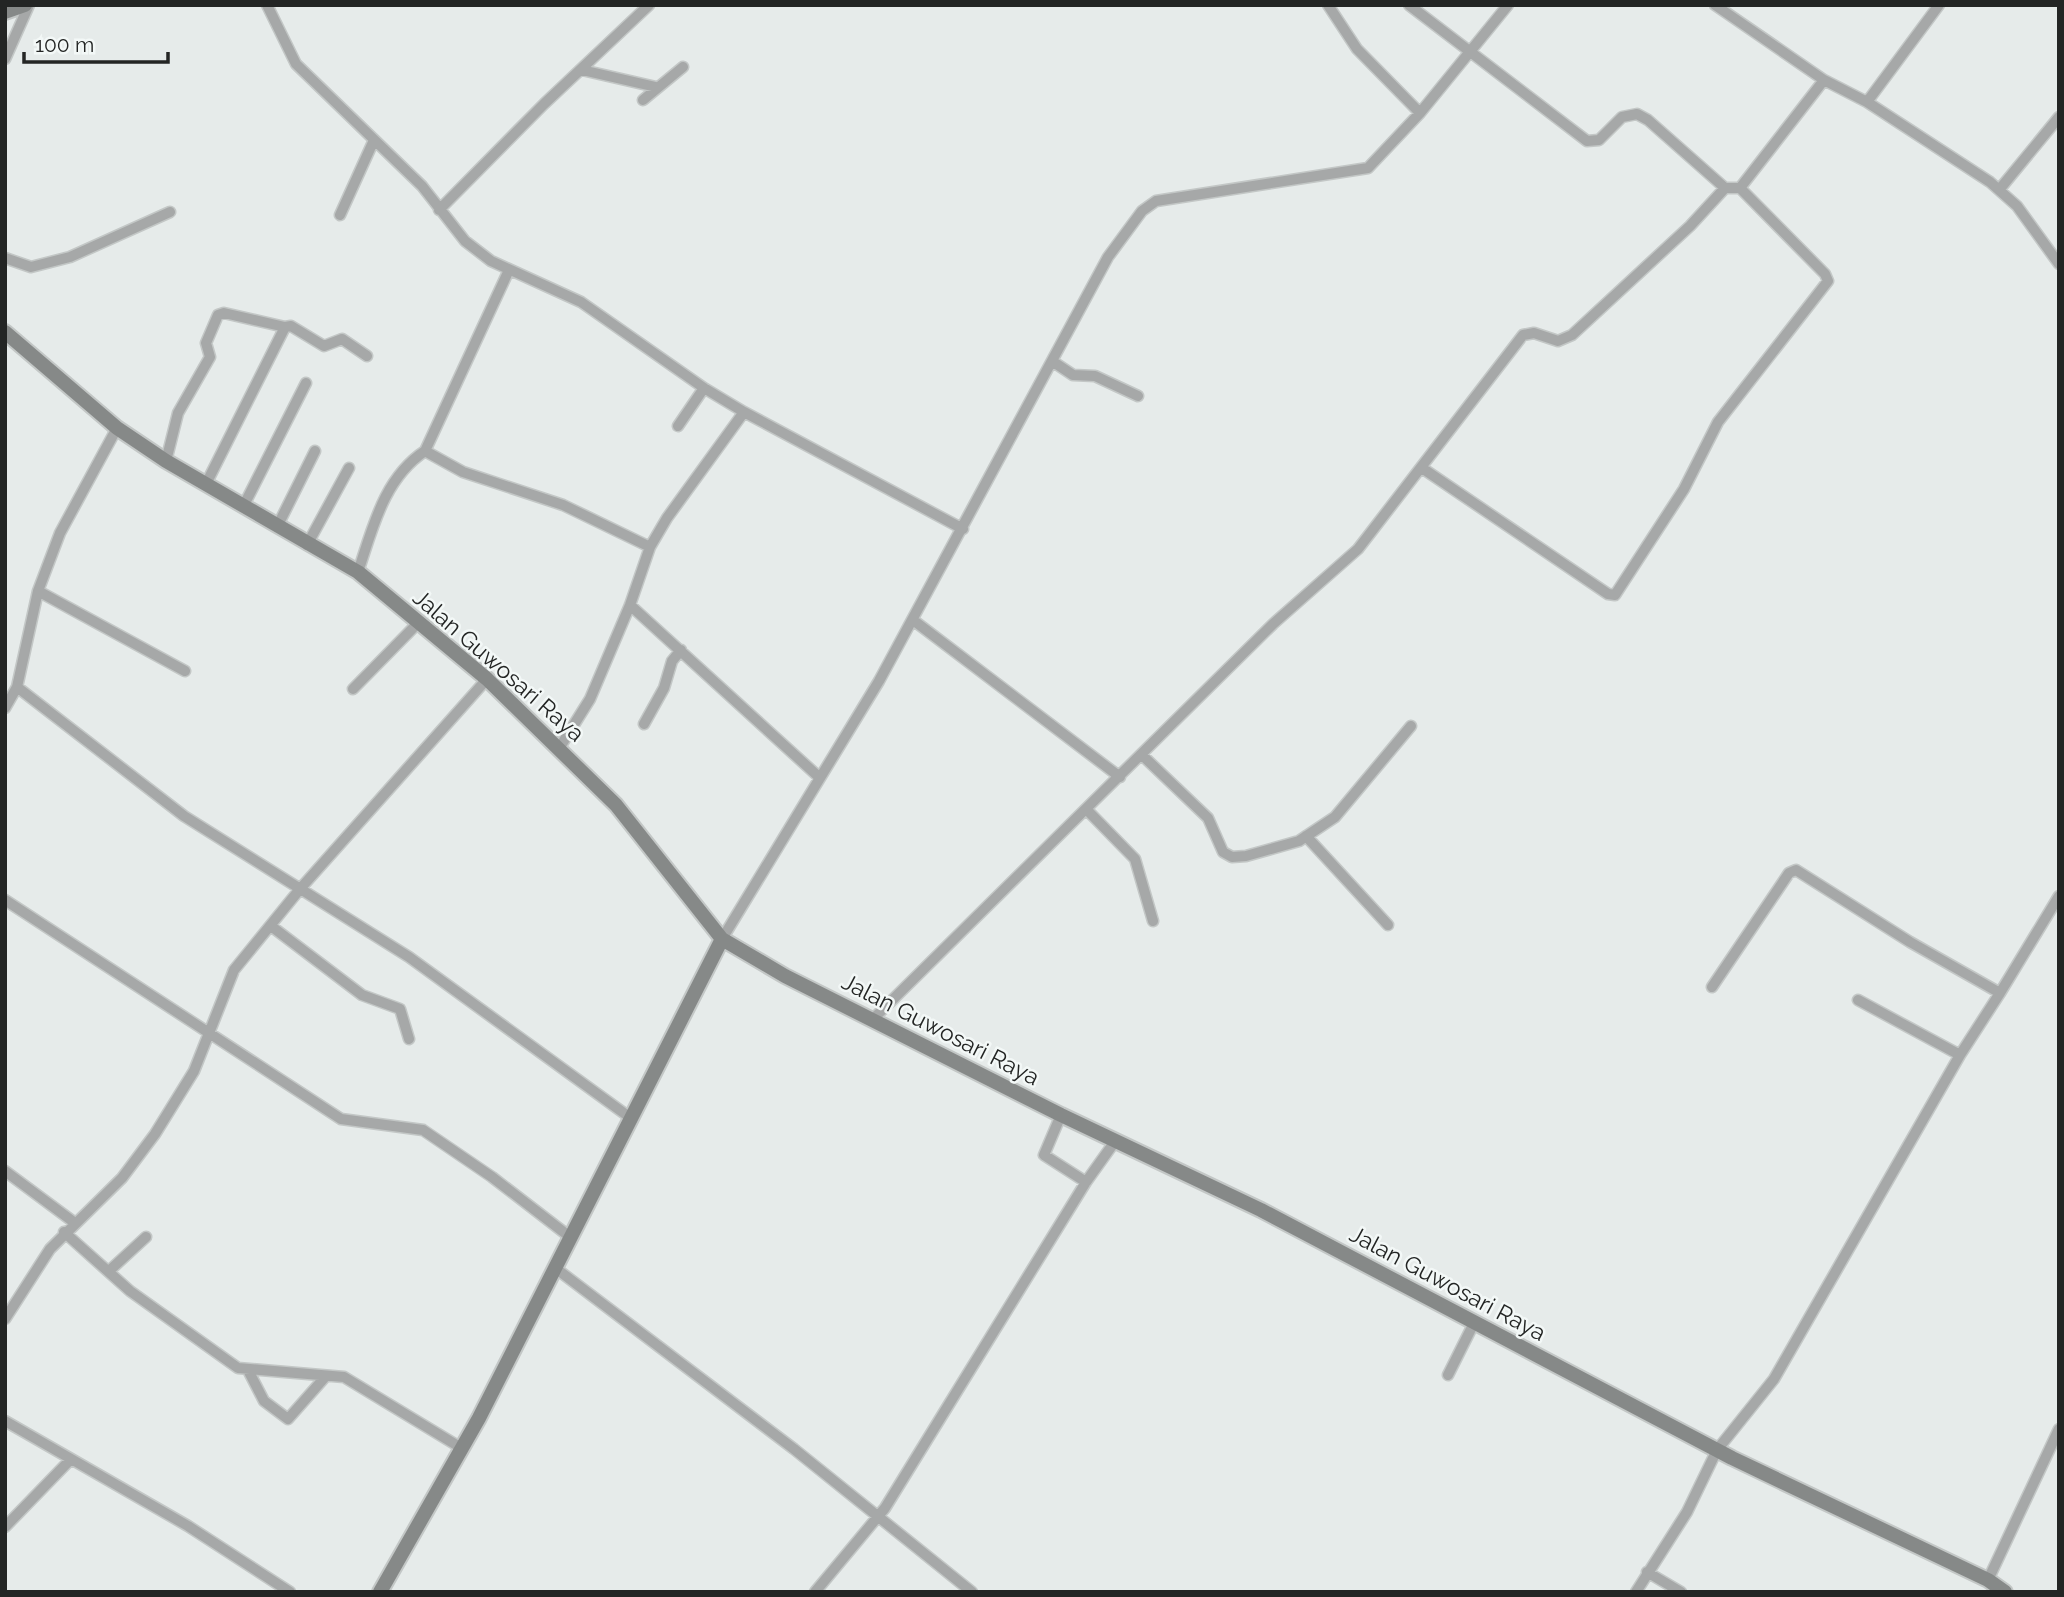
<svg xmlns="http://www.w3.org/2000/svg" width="2064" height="1597" viewBox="0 0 2064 1597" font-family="Raleway,sans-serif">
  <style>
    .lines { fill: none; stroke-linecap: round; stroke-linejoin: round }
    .street-casing { stroke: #c3c7c6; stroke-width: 13 }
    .secondary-casing { stroke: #c3c7c6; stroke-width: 18 }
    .street { stroke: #a6a8a8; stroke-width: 10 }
    .secondary { stroke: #868988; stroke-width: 14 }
    .labels { text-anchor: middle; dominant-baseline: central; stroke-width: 5; stroke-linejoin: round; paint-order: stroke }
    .street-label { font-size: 23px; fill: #232524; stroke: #f3f8f7 }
  </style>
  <rect width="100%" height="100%" fill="#e6ebea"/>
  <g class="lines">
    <g class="street-casing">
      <path id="street" d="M267 5 296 64 422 186 465 241 491 261 581 302 704 388 744 412
        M1328 5 1357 49 1420 113
        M1409 5 1587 141 1599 140 1622 117 1637 114 1648 120 1725 188
        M1715 5 1824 80
        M5 59 29 5
        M582 70 656 87
        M643 100 683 67
        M1867 102 1990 182 2017 206 2059 264
        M1999 190 2059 117
        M439 210 544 104 649 5
        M340 215 374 140
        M5 258 31 267 70 257 170 212
        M1052 361 1073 375 1095 376 1138 396
        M678 426 704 388
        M117 428 60 533 38 591 17 687 184 816 409 957 632 1119
        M425 451 463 472 563 505 650 547
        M166 461 178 413 210 357 206 343 218 315 224 313 285 327
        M1422 468 1608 594 1615 595 1684 489 1718 422 1828 281 1825 274 1740 188
        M206 484 285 327 291 326 324 346 342 339 367 356
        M243 507 306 383
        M277 527 315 451
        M307 545 349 468
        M358 572C373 527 384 478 425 451L509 270
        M38 591 185 671
        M630 605 820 778
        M913 620 1120 777
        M353 689 417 624
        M5 708 17 687
        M644 724 664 688 672 661 681 650
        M560 747 590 699 630 605 650 547 667 518 744 412 963 529
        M1142 755 1208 818 1223 852 1232 857 1246 856 1299 841 1335 817 1411 726
        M1087 810 1135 859 1153 921
        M1306 836 1388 925
        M5 900 341 1119 423 1130 492 1177 570 1237
        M271 926 362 995 400 1009 409 1039
        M722 939 879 681 1108 257 1142 211 1156 201 1368 168 1420 113 1508 5
        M2000 993 2059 896
        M1858 1000 1960 1055
        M873 1019 1273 624 1358 549 1523 335 1534 333 1558 341 1572 335 1690 226 1725 188H1740L1824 80 1867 102 1939 5
        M1061 1115 1044 1155 1086 1182
        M5 1171 75 1223
        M64 1232 130 1291 238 1368 344 1377 463 1449
        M554 1267 794 1449 972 1592
        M109 1271 146 1237
        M5 1319 50 1249 122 1178 155 1134 194 1071 234 970 300 889 487 679
        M248 1370 264 1401 288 1419 326 1376
        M1448 1375 1474 1323
        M5 1421 188 1526 290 1592
        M5 1527 71 1459
        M1647 1572 1681 1592
        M1988 1580 2059 1429
        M815 1592 885 1508 1086 1182 1116 1140
        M1636 1592 1687 1512 1717 1450 1774 1379 1960 1055 2000 993 1910 942 1796 870 1789 873 1712 987"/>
    </g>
    <g class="secondary-casing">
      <path id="secondary" d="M5 12 25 5
        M5 332 117 428 166 461 358 572 487 679 616 805 722 939 785 976 1061 1115 1261 1210 1732 1458 1988 1580 2005 1592
        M380 1592 479 1418 722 939"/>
    </g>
    <use href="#street" class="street"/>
    <use href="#secondary" class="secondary"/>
  </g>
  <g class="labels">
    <g class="street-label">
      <text transform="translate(499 665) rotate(41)">Jalan Guwosari Raya</text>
      <text transform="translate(941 1029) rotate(27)">Jalan Guwosari Raya</text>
      <text transform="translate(1448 1283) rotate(28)">Jalan Guwosari Raya</text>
    </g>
  </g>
  <rect width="2064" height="1597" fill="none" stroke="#232524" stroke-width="14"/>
  <path d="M24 52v10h144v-10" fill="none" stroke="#232524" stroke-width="3.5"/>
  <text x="35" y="52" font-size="21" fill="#232524" stroke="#f3f8f7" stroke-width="5" paint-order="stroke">100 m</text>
</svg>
